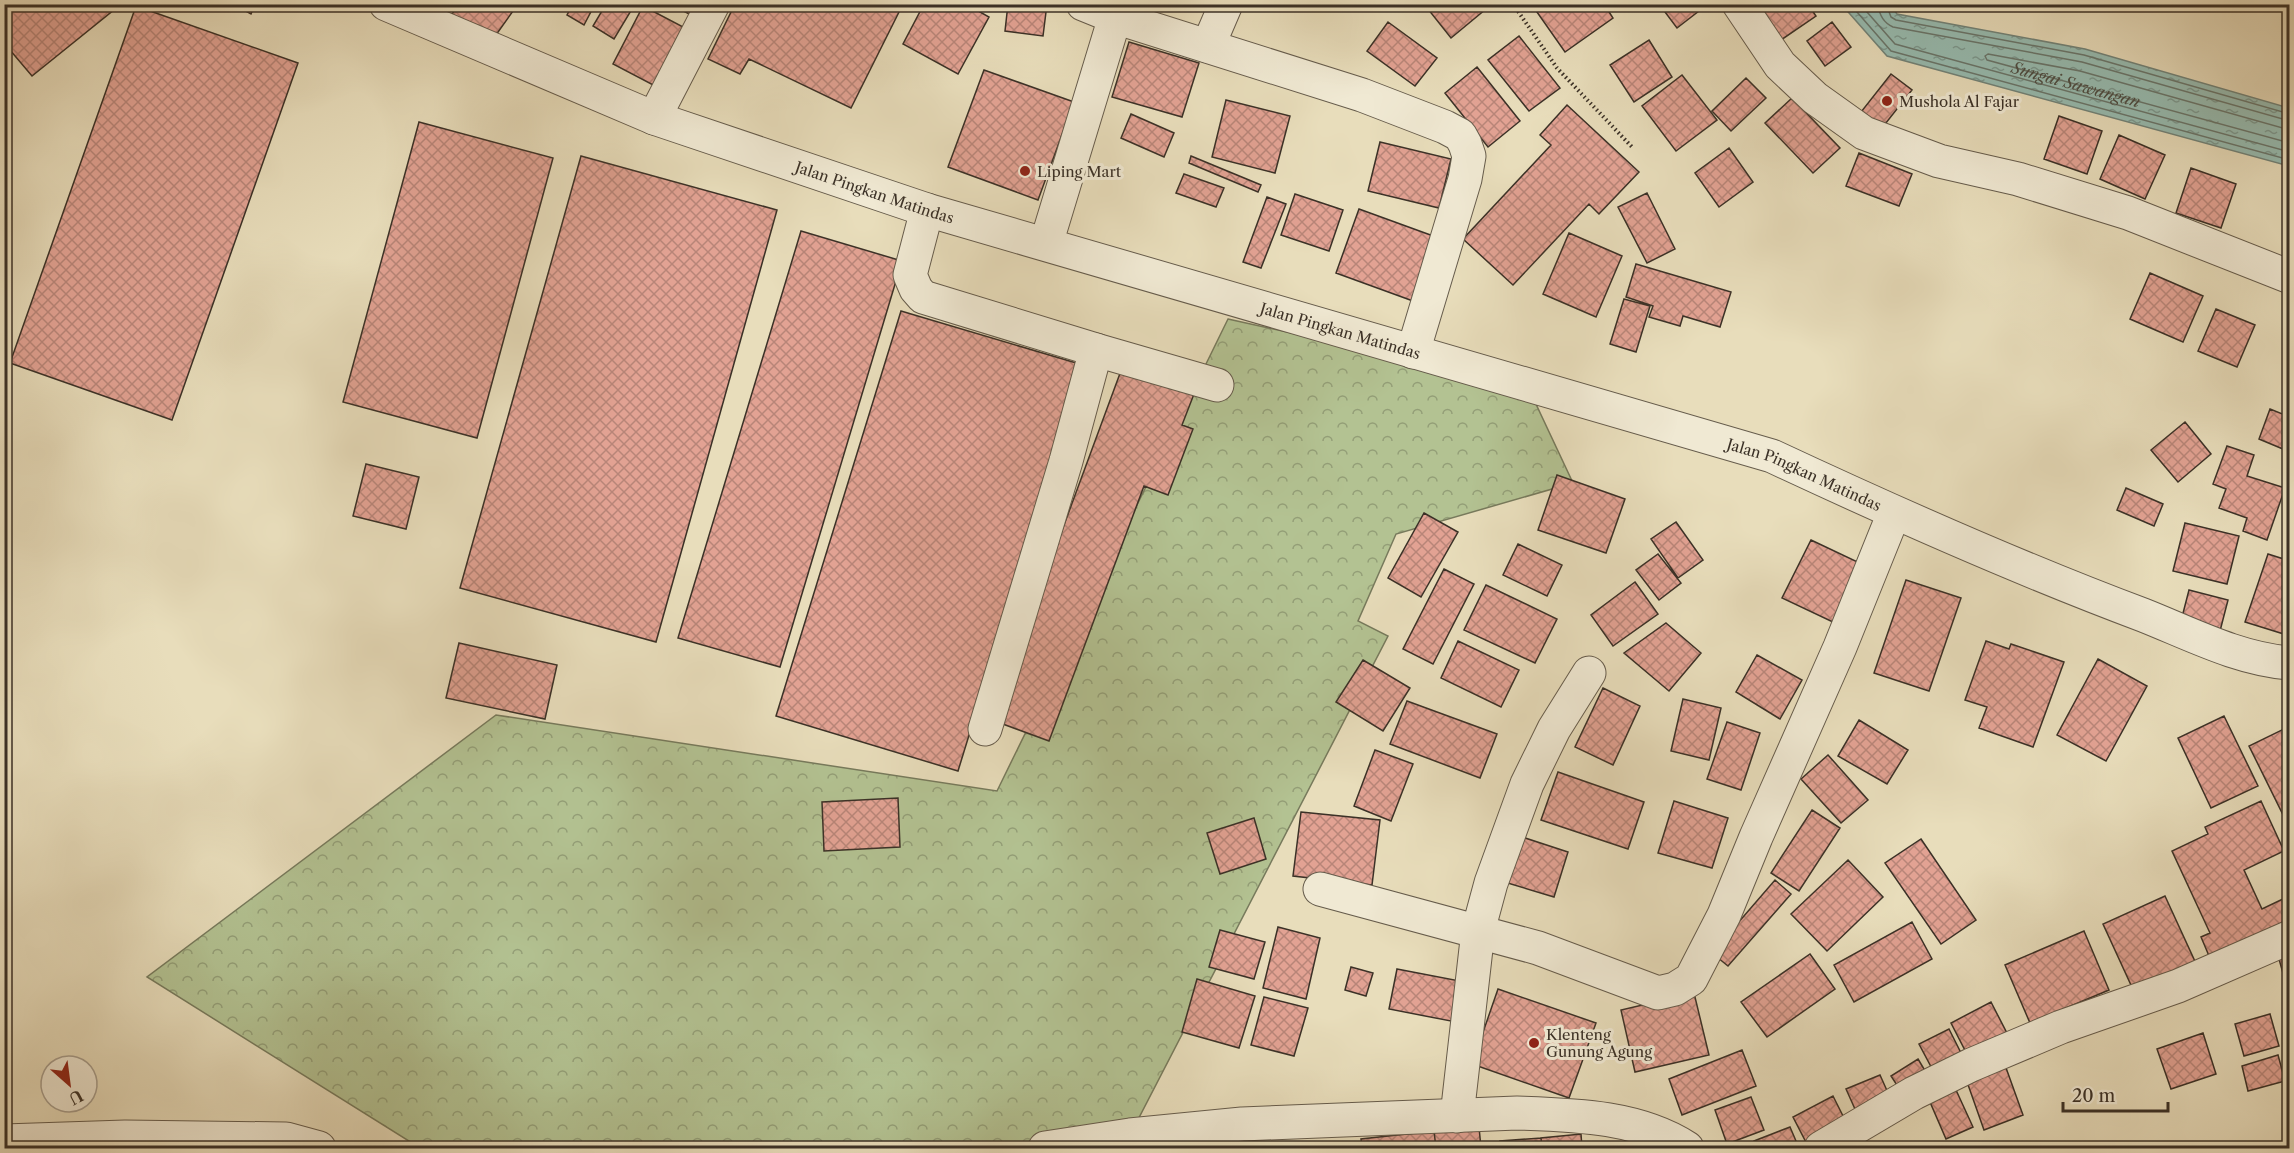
<svg xmlns="http://www.w3.org/2000/svg" width="2294" height="1153" viewBox="0 0 2294 1153" font-family="'Libre Caslon Text',serif">
  <style>
    .forest { fill: url(#forest-crowns); stroke: #777a5c; stroke-width: 1.5 }
    .water { fill: url(#water-ripples); stroke: #72847a; stroke-width: 1.5 }
    .lines { fill: none; stroke-linecap: round; stroke-linejoin: round }
    .shore { stroke: #69766c; stroke-width: 1.5 }
    .building { fill: url(#building-cross-hatch); stroke: #3b3127; stroke-width: 1.5 }
    .minor-casing { stroke: #665c4c; stroke-width: 35 }
    .path { stroke: #3b3127; stroke-width: 4; stroke-dasharray: 1.5 3; stroke-linecap: butt }
    .minor { stroke: #f0e9d3; stroke-width: 33 }
    .poi-dot { fill: #8f2418; stroke: #f0e9d3; stroke-width: 2 }
    .labels { text-anchor: middle; dominant-baseline: central; stroke-width: 6; stroke-linejoin: round; paint-order: stroke }
    .poi-label { font-size: 15px; fill: #3b3127; stroke: #f0e9d3; text-anchor: start }
    .street-label { font-size: 15px; fill: #3b3127; stroke: #f0e9d3 }
    .water-label { font-size: 16px; font-style: italic; fill: #4d4d43; stroke: #f0e9d3 }
  </style>
  <defs>
    <pattern id="forest-crowns" width="20" height="18" patternUnits="userSpaceOnUse" patternTransform="scale(1.5)"><rect width="20" height="18" fill="#b3c292"/><path d="M2 6a3 3 0 1 1 6 0M12 15a3 3 0 1 1 6 0" fill="none" stroke="#939e77"/></pattern>
    <pattern id="water-ripples" width="26" height="14" patternUnits="userSpaceOnUse" patternTransform="scale(1.5)"><rect width="26" height="14" fill="#97bcb1"/><path d="M2 4q2-2 4 0t4 0M15 11q2-2 4 0t4 0" fill="none" stroke="#7c9990"/></pattern>
    <pattern id="building-cross-hatch" width="8" height="8" patternUnits="userSpaceOnUse" patternTransform="scale(1.5)"><rect width="8" height="8" fill="#e2a293"/><path d="M0 0l8 8M0 8l8-8" fill="none" stroke="#b88578"/></pattern>
  </defs>
  <rect width="100%" height="100%" fill="#e8ddbb"/>
  <filter id="stains"><feTurbulence type="fractalNoise" baseFrequency=".00333" numOctaves="4"/><feColorMatrix values="0 0 0 0 .2 0 0 0 0 .09 0 0 0 0 .02 0 0 0 .5 -.17"/></filter>
  <radialGradient id="worn" r=".72"><stop offset=".6" stop-color="#630" stop-opacity="0"/><stop offset="1" stop-color="#630" stop-opacity=".3"/></radialGradient>
  <path class="forest" d="M1228 319 1527 385 1573 483 1396 534 1358 621 1388 636 1130 1135 1040 1148H420L147 977 496 715 997 791Z"/>
  <path class="water" d="M1842 5H1891L1897 14 2085 49 2289 108V166L1887 56Z"/>
  <g class="lines">
    <g class="shore">
      <path d="M1850 4 1891 51 2290 160"/>
      <path d="M1860 4 1895 44 2290 152"/>
      <path d="M1878 4C1879 14 1884 23 1893 27L2082 62 2290 121"/>
      <path d="M1886 4 1891 17 1896 20 2084 55 2290 114"/>
      <path id="s1" d="M2290 130 2080 71 1988 54 1985 56 1987 60 2290 143"/>
    </g>
  </g>
  <path class="building" d="M16 4H112L115 9 32 76 4 43V14Z
    M233 4H255L251 14Z
    M459 4H518L491 42 452 14Z
    M573 4H595L584 25 567 15Z
    M606 4H635L614 39 593 26Z
    M670 4H702L695 17Z
    M735 4H903L851 108 749 59 740 74 708 59Z
    M924 4H966L989 17 958 74 903 44Z
    M1008 4H1047L1043 36 1005 31Z
    M1424 4H1492L1451 38Z
    M1604 4 1613 18 1565 52 1532 5Z
    M1659 4H1708L1677 28Z
    M1752 4H1808L1816 16 1778 42Z
    M136 6 298 63 172 420 10 363Z
    M643 6 687 29 657 87 613 64Z
    M1388 22 1437 58 1415 86 1367 51Z
    M1832 22 1851 47 1825 66 1807 41Z
    M1519 36 1560 88 1529 111 1488 60Z
    M1649 40 1672 77 1634 102 1610 65Z
    M1129 42 1199 63 1182 117 1112 97Z
    M1477 67 1520 121 1488 147 1445 93Z
    M984 70 1074 102 1038 200 948 167Z
    M1891 74 1912 90 1882 128 1861 112Z
    M1682 75 1717 120 1676 151 1642 106Z
    M1746 78 1766 98 1731 131 1712 111Z
    M1792 98 1840 148 1813 173 1765 123Z
    M1226 100 1290 116 1275 173 1212 157Z
    M1567 105 1639 172 1599 214 1589 204 1513 285 1463 239 1551 145 1540 135Z
    M1131 114 1174 133 1164 157 1121 138Z
    M2059 116 2102 131 2087 174 2044 159Z
    M419 122 553 158 477 438 343 402Z
    M2119 135 2165 155 2145 199 2100 179Z
    M1380 142 1451 159 1439 208 1368 191Z
    M1729 148 1753 182 1719 207 1695 173Z
    M1859 153 1912 174 1899 206 1846 186Z
    M581 156 777 210 656 642 460 588Z
    M1191 156 1261 185 1258 192 1189 163Z
    M2191 168 2236 184 2221 228 2176 213Z
    M1184 174 1224 188 1216 207 1176 193Z
    M1647 193 1675 249 1647 263 1618 207Z
    M1295 194 1343 210 1329 251 1281 235Z
    M1267 197 1286 204 1261 268 1243 262Z
    M1359 209 1436 237 1413 301 1336 273Z
    M801 231 902 261 780 667 678 638Z
    M1569 233 1622 256 1596 317 1543 294Z
    M1636 264 1731 292 1720 327 1683 316 1680 326 1649 317 1653 306 1626 297Z
    M2150 273 2203 296 2183 342 2130 319Z
    M1624 299 1650 306 1636 352 1610 344Z
    M2216 309 2255 325 2237 367 2198 351Z
    M901 311 1083 365 958 771 776 716Z
    M1122 368 1194 394 1182 425 1193 429 1168 495 1144 486 1049 741 992 720Z
    M2270 409 2290 417V452L2259 439Z
    M2185 422 2211 454 2178 482 2151 450Z
    M2227 446 2254 455 2247 476 2285 488 2267 540 2243 531 2247 518 2219 508 2226 489 2213 484Z
    M366 464 419 477 406 529 353 516Z
    M1557 475 1625 499 1606 553 1538 530Z
    M2126 488 2163 504 2154 526 2117 510Z
    M1424 513 1458 532 1421 597 1388 578Z
    M1676 522 1703 560 1678 578 1651 539Z
    M2185 523 2239 536 2227 584 2173 571Z
    M2287 525 2290 526V549L2283 548Z
    M1811 540 1864 565 1835 623 1782 598Z
    M1518 544 1562 565 1547 596 1503 575Z
    M1658 554 1681 583 1659 600 1636 570Z
    M2268 554 2290 561V628L2287 635 2245 622Z
    M1444 569 1474 584 1433 664 1403 649Z
    M1906 580 1961 598 1929 691 1874 673Z
    M1635 582 1658 614 1613 646 1591 615Z
    M1486 585 1557 619 1535 663 1464 630Z
    M2189 590 2228 600 2220 631 2181 621Z
    M1666 623 1701 653 1669 691 1624 653Z
    M1458 641 1519 670 1501 707 1441 678Z
    M1986 641 2009 649 2011 644 2064 662 2033 747 1979 728 1987 707 1965 700Z
    M459 643 557 665 545 719 446 698Z
    M1757 655 1802 680 1780 719 1736 692Z
    M2098 659 2147 686 2106 761 2057 735Z
    M1363 660 1410 688 1383 731 1336 702Z
    M1603 688 1640 706 1613 765 1575 747Z
    M1683 699 1721 708 1709 760 1671 751Z
    M1407 701 1497 734 1480 778 1390 744Z
    M2224 716 2258 786 2211 808 2178 738Z
    M1859 720 1908 750 1887 784 1838 756Z
    M1727 722 1760 733 1741 790 1707 779Z
    M2290 726V824L2288 825 2249 746Z
    M1375 750 1413 764 1391 821 1354 806Z
    M1828 755 1868 800 1841 823 1801 779Z
    M1558 772 1644 802 1628 849 1541 820Z
    M898 798 900 847 824 851 822 802Z
    M1674 801 1728 818 1712 868 1658 853Z
    M2261 801 2284 851 2244 870 2262 909 2287 897 2290 903V928L2212 963 2201 937 2210 933 2172 851 2208 834 2205 827Z
    M1812 810 1840 828 1799 891 1771 873Z
    M1301 812 1380 820 1372 885 1293 876Z
    M1254 818 1266 859 1220 874 1207 833Z
    M1516 835 1568 852 1554 897 1501 881Z
    M1921 839 1976 920 1941 944 1885 863Z
    M1848 860 1883 897 1827 951 1791 914Z
    M1775 880 1791 894 1728 966 1712 953Z
    M2165 896 2198 968 2136 996 2103 924Z
    M1912 922 1932 959 1854 1002 1834 965Z
    M1278 927 1320 938 1306 999 1263 988Z
    M1220 930 1265 942 1254 979 1209 967Z
    M2084 931 2109 990 2030 1023 2005 965Z
    M2290 949V998L2277 952Z
    M1810 954 1835 989 1767 1037 1741 1002Z
    M1351 967 1373 973 1366 996 1345 990Z
    M1397 969 1465 982 1456 1022 1389 1009Z
    M1197 979 1255 996 1239 1048 1182 1032Z
    M1498 989 1596 1023 1569 1098 1472 1064Z
    M1694 993 1709 1055 1635 1072 1621 1010Z
    M1264 997 1308 1008 1294 1056 1251 1045Z
    M1991 1002 2011 1041 1971 1062 1951 1023Z
    M2270 1014 2279 1046 2244 1056 2235 1024Z
    M1949 1029 1966 1063 1937 1078 1919 1044Z
    M2203 1033 2216 1074 2171 1089 2157 1049Z
    M1742 1050 1756 1086 1682 1115 1669 1079Z
    M2278 1055 2285 1081 2248 1091 2242 1066Z
    M1918 1059 1930 1079 1904 1096 1891 1076Z
    M2005 1065 2023 1115 1984 1130 1966 1079Z
    M1880 1075 1893 1104 1859 1118 1846 1089Z
    M1956 1090 1973 1127 1946 1139 1930 1102Z
    M1833 1096 1849 1128 1809 1148 1793 1117Z
    M1751 1097 1764 1130 1727 1144 1715 1110Z
    M1479 1127 1481 1148H1436L1434 1131Z
    M1790 1127 1799 1148H1757L1754 1141Z
    M1434 1131 1436 1148H1362L1361 1139Z
    M1581 1134 1582 1148H1542L1541 1138Z
    M1541 1138 1542 1148H1501L1500 1141Z"/>
  <g class="lines">
    <g class="minor-casing">
      <g id="minor">
        <path id="s2" d="M386 4 654 118 927 210 1772 456C1894 513 2017 568 2143 615 2191 634 2238 659 2290 663"/>
        <path d="M1083 4 1115 17 1362 95 1445 127 1460 135 1465 144 1469 156 1465 179 1413 352"/>
        <path d="M1739 4 1780 65 1815 98 1864 133 1939 161 2018 179 2128 213 2290 277"/>
        <path d="M1208 46 1226 4"/>
        <path d="M654 118 713 4"/>
        <path d="M927 210 910 275 916 289 923 297 1096 350 1066 461 985 729"/>
        <path d="M1046 244 1115 17"/>
        <path d="M1096 350 1217 385"/>
        <path d="M1320 889 1538 948 1658 993 1675 989 1691 979 1724 915 1756 837 1840 647 1894 513"/>
        <path d="M1457 1116 1478 931 1491 883 1527 784 1554 729 1589 673"/>
        <path d="M4 1141 125 1137 286 1139 319 1148"/>
        <path d="M1045 1148 1130 1135 1242 1124 1517 1113C1573 1115 1638 1116 1687 1148"/>
        <path d="M1821 1148 1914 1093 1971 1065 2061 1027 2178 986 2290 937"/>
      </g>
    </g>
    <path class="path" d="M1513 4 1557 68 1632 147"/>
    <use href="#minor" class="minor"/>
  </g>
  <g class="poi-dot">
    <circle cx="1887" cy="101" r="6"/>
    <circle cx="1025" cy="171" r="6"/>
    <circle cx="1534" cy="1043" r="6"/>
  </g>
  <g class="labels">
    <g class="poi-label">
      <text x="1899" y="101">Mushola Al Fajar</text>
      <text x="1037" y="171">Liping Mart</text>
      <text x="1546" y="1034">Klenteng<tspan x="1546" dy="17">Gunung Agung</tspan></text>
    </g>
    <g class="street-label">
      <text stroke="none"><textPath href="#s2" startOffset="524">Jalan Pingkan Matindas</textPath></text>
      <text stroke="none"><textPath href="#s2" startOffset="1010">Jalan Pingkan Matindas</textPath></text>
      <text stroke="none"><textPath href="#s2" startOffset="1496">Jalan Pingkan Matindas</textPath></text>
    </g>
    <g class="water-label">
      <text stroke="none"><textPath href="#s1" startOffset="412">Sungai Sawangan</textPath></text>
    </g>
  </g>
  <rect width="2294" height="1153" fill="none" stroke="#e8ddbb" stroke-width="24"/>
  <rect x="6" y="6" width="2282" height="1141" fill="none" stroke="#3b3127" stroke-width="3"/>
  <rect x="12" y="12" width="2270" height="1129" fill="none" stroke="#3b3127" stroke-width="1.5"/>
  <g transform="translate(69 1084) rotate(152)"><circle r="28" fill="#f0e9d3" stroke="#a89f8e" stroke-width="1.5"/>
  <path d="M0-4.5L10 22L0 15L-10 22Z" fill="#8f2418"/>
  <text y="-9" font-size="16" font-weight="bold" text-anchor="middle" fill="#3b3127">U</text>
  </g>
  <path d="M2063 1102v9h105v-9" fill="none" stroke="#3b3127" stroke-width="3"/>
  <text x="2072" y="1102" font-size="18" fill="#3b3127" stroke="#f0e9d3" stroke-width="4.5" paint-order="stroke">20 m</text>
  <rect width="100%" height="100%" filter="url(#stains)"/>
  <rect width="100%" height="100%" fill="url(#worn)"/>
</svg>
